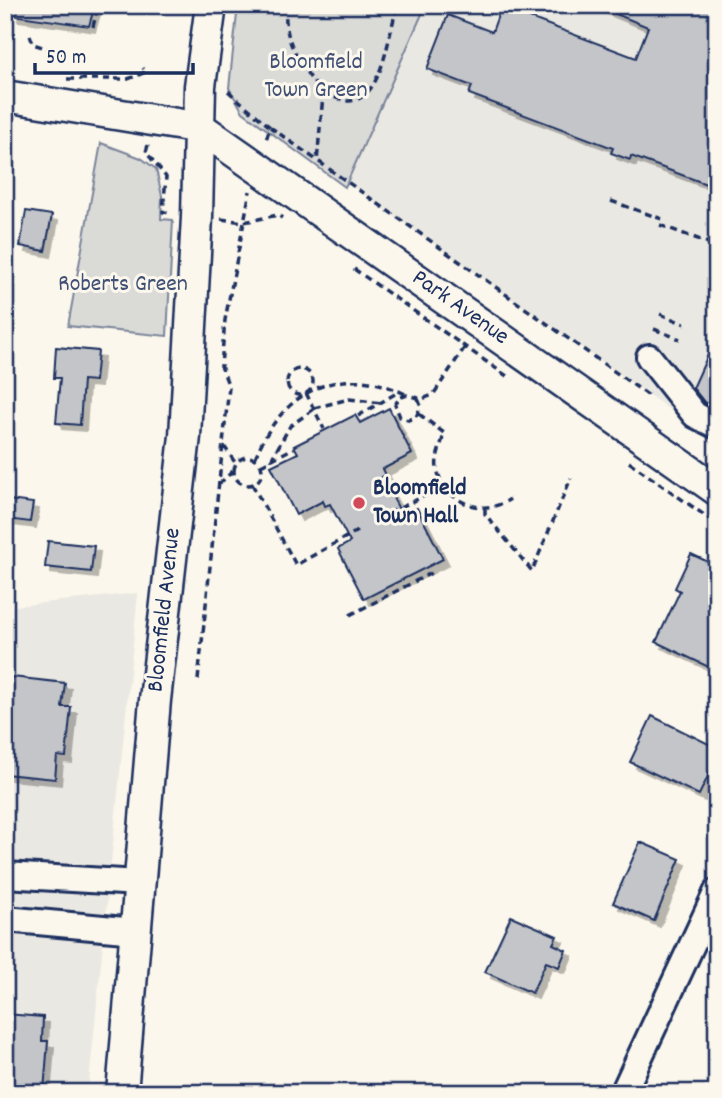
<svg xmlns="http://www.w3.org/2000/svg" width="722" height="1098" viewBox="0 0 722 1098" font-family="Dekko,sans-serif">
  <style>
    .built { fill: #eae8e2 }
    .green { fill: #dadad7; stroke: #7a849a; stroke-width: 2 }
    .building { fill: #c3c5c9; stroke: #1b2f5e; stroke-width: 2; filter: url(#shadow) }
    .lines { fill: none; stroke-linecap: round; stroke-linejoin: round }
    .minor-casing { stroke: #1b2f5e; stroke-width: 30 }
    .major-casing { stroke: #1b2f5e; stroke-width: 35 }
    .path { stroke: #1b2f5e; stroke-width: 3.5; stroke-dasharray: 7 5; stroke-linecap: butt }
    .minor { stroke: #fbf7ec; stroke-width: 24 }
    .major { stroke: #fbf7ec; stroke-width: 30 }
    .poi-dot { fill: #d1495b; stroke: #fbf7ec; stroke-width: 2.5 }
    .labels { text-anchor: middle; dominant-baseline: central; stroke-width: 6; stroke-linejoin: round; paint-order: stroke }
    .park-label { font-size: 24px; fill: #415176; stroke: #fbf7ec }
    .street-label { font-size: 24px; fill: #1b2f5e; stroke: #fbf7ec }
    .poi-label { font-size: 24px; font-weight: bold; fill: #1b2f5e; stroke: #fbf7ec; text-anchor: start }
  </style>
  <defs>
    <filter id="shadow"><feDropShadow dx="6" dy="6" stdDeviation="0" flood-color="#0004"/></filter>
  </defs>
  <rect width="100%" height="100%" fill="#fbf7ec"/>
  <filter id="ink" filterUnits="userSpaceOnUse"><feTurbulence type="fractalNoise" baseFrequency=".0143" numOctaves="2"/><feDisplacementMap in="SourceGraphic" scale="14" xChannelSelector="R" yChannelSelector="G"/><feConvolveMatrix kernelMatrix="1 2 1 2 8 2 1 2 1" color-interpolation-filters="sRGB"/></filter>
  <g filter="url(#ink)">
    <path class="built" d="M426 5H717V443L347 183Z
      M138 593 88 1093H5V607Z"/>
    <path class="green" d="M238 5H426L345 187 243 112 229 88Z
      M101 143 141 158 156 169 162 196 161 219 173 220 167 336 68 326Z"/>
    <path class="building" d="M13 5H95L89 26 12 15Z
      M594 5H717V188L631 156 630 160 611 153 613 148 469 94 472 86 427 69 448 15 492 32 501 7 636 58 648 27Z
      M26 211 52 215 45 251 20 246Z
      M717 335V409L705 403 693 388Z
      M56 347 98 351 95 381 83 380 80 425 56 423 60 378H54Z
      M389 408 412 454 383 469 386 475 382 477 402 515 417 508 443 559 364 599 338 549 350 542 330 504 325 506 323 501 296 515 271 466 298 453 294 446 355 415 360 423Z
      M9 500 33 503 30 522 6 519Z
      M48 541 94 546 91 572 45 567Z
      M691 554 717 566V671L656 642 680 591 675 588Z
      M12 677 65 683 62 707H71L66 757 57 756 55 779 5 774V736Z
      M652 716 717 748V758L699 795 630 762Z
      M640 842 680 859 654 921 613 903Z
      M511 916 557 936 553 944 566 950 559 967 546 962 532 993 485 972Z
      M5 1014 43 1017 42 1041H48L44 1091 5 1093Z"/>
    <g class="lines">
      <g class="minor-casing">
        <path id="minor" d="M649 357 695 415 717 426
          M5 875 139 883
          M5 919 136 931
          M623 1093 717 891"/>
      </g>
      <g class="major-casing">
        <path id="major" d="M5 96 201 128 717 490
          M122 1093 155 700 185 436 197 217 200 86 211 5"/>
      </g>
      <path class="path" d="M286 5C283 44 301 65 323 95L317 162
        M469 5 484 11 499 9
        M251 15 253 5
        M93 27 98 5
        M30 35 33 44 65 54
        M67 79H128L146 72 143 68
        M228 91 270 127 265 143
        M323 95C331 95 342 101 349 101 384 100 388 31 398 5
        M270 127 649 396
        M148 145 146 152 166 177 163 212 172 213
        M611 201 662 219
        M221 219 244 222 278 215 282 218
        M660 225 714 245
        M715 242H717
        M354 269 511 379
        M660 314 685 324
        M654 329 680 339
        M287 382a13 13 0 1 1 26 0a13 13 0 1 1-26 0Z
        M306 393 324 429
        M418 399 421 406 416 417 408 420 400 417 395 405 399 398 407 395 422 399 433 395 465 347
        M314 408 349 399 381 403
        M419 414 444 433C442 445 435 455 437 469 444 502 483 518 510 499
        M358 416 400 391
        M224 446 236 464
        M234 471a14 14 0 1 1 28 0a14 14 0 1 1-28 0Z
        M255 458C281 392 340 360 407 395
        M271 460 290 426 314 409
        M629 462 717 524
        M261 465 294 448
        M219 484 234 470
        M252 484 296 565 357 531
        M485 508V514L532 571 571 478
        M390 513 444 486
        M350 615 435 571
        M198 680 229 387 221 366 225 320 250 191"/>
      <use href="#minor" class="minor"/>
      <use href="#major" class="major"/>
    </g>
  </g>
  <circle class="poi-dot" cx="359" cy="503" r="7"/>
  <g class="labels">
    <g class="park-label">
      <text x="316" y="63">Bloomfield<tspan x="316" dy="28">Town Green</tspan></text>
      <text x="123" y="285">Roberts Green</text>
    </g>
    <g class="street-label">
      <text transform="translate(460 308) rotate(35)">Park Avenue</text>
      <text transform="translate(165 610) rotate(-84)">Bloomfield Avenue</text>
    </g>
    <g class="poi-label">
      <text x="373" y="489">Bloomfield<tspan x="373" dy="28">Town Hall</tspan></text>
    </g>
  </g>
  <rect width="722" height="1098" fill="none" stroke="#fbf7ec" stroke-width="28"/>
  <rect x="14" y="14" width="694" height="1070" fill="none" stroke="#1b2f5e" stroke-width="2.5" filter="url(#ink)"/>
  <path d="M35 63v10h158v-10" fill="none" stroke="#1b2f5e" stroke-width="3.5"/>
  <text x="46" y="63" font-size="21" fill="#1b2f5e" stroke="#fbf7ec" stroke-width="5" paint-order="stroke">50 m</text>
</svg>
